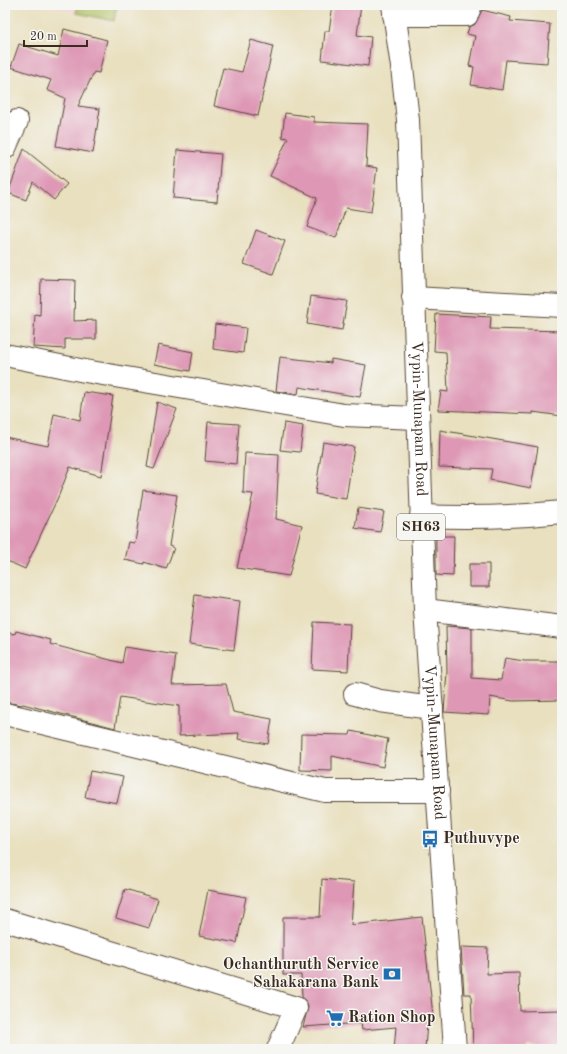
<svg xmlns="http://www.w3.org/2000/svg" width="567" height="1054" viewBox="0 0 567 1054" font-family="'Old Standard TT',serif">
  <style>
    .built { fill: #f7cfd5 }
    .green { fill: #b0c062; stroke: #767540 }
    .building { fill: #de98b5 }
    .lines { fill: none; stroke-linecap: round; stroke-linejoin: round }
    .minor-casing { stroke: #554536; stroke-width: 24 }
    .primary-casing { stroke: #554536; stroke-width: 24 }
    .minor { stroke: #fff; stroke-width: 22 }
    .primary { stroke: #fff; stroke-width: 22 }
    .labels { text-anchor: middle; dominant-baseline: central; stroke-width: 3; stroke-linejoin: round; paint-order: stroke }
    .shield { fill: #f6f6f2; stroke: #73675e; stroke-width: 1 }
    .shield-label { font-size: 15px; font-weight: bold; fill: #3b2a1e }
    .street-label { font-size: 16px; fill: #3b2a1e; stroke: #f6f6f2 }
    .poi-label { font-size: 16px; font-weight: bold; fill: #3b2a1e; stroke: #f6f6f2; text-anchor: start }
  </style>
  <rect width="100%" height="100%" fill="#f6f6f2"/>
  <filter id="ink" filterUnits="userSpaceOnUse"><feTurbulence type="fractalNoise" baseFrequency=".025" numOctaves="2"/><feDisplacementMap in="SourceGraphic" scale="8" xChannelSelector="R" yChannelSelector="G"/><feConvolveMatrix kernelMatrix="1 2 1 2 8 2 1 2 1" color-interpolation-filters="sRGB"/></filter>
  <filter id="wash" filterUnits="userSpaceOnUse"><feTurbulence type="fractalNoise" baseFrequency=".012" numOctaves="4" result="noise"/><feDisplacementMap in="SourceGraphic" scale="16" xChannelSelector="R" yChannelSelector="G"/><feGaussianBlur stdDeviation="0.9" result="paint"/><feColorMatrix in="noise" values="0 0 0 0 0 0 0 0 0 0 0 0 0 0 0 0 0 1.4 0 .05"/><feComposite in="paint" operator="in"/></filter>
  <g filter="url(#wash)">
    <rect width="100%" height="100%" fill="#e9e0bf"/>
    <path class="built" d="M48 5H117L114 21 48 6Z"/>
    <path class="green" d="M78 5H117L114 21 76 13Z"/>
    <g id="blocks">
      <path class="building" d="M333 5H361L357 35 371 37 368 66 322 60 325 31H329Z
        M482 10 511 17 510 21 550 24 547 63 506 60 502 90 471 85 474 67 469 66 475 36 467 34 469 27 474 25Z
        M64 29 107 40 99 73 94 72 78 106 100 109 93 153 56 146 65 98 47 90 51 80 11 67 19 44 58 56Z
        M251 40 273 46 258 116 214 106 223 68 242 72Z
        M285 113 314 117V122L368 124 366 166 377 168 371 212 346 208 336 238 307 227 317 198 270 176 288 138 282 137Z
        M24 149 67 184 54 200 33 182 26 200 8 193Z
        M177 150 221 154 217 202 173 198Z
        M256 230 285 241 273 274 244 264Z
        M41 279 75 280 74 321 96 320V339H65V349L33 347 35 314 40 315Z
        M311 296 347 301 342 330 307 324Z
        M436 314 491 317 490 329 562 331V416L533 412V414L438 410 441 391 448 392 446 352 434 351Z
        M215 324 246 328 243 353 213 349Z
        M158 345 193 352 190 371 154 364Z
        M280 357 331 363V359L366 365 360 397 299 387 298 394 276 391Z
        M84 392 113 396 101 476 70 467 59 495 25 569 5 560V437L48 446 54 414 80 420Z
        M157 402 177 409 154 469 147 467Z
        M208 422 239 424 236 464 205 461Z
        M284 423 303 426 300 452 280 450Z
        M440 430 538 447 531 488 490 480 492 469 439 467Z
        M323 442 354 447 346 499 315 494Z
        M245 453 279 455 276 519 302 525 289 576 237 568 253 494 243 493Z
        M143 490 177 495 169 546 174 548 166 569 144 562V564L125 560 129 542 135 543Z
        M358 508 384 512 380 532 355 528Z
        M436 536H454L453 576 436 575Z
        M469 564H489V587H469Z
        M195 595 240 601 234 650 189 644Z
        M314 622 350 624 348 671 312 669Z
        M446 626 472 628V678L501 680 505 658 524 661H562V700L513 701 490 697 489 715 444 712 447 672Z
        M16 631 51 640 50 644 122 663 125 647 176 655 172 685 226 684 233 712 272 719 268 744 238 739 239 733 179 736V706L120 697 115 728 23 704 22 705 5 702V632L15 634Z
        M351 731 388 739 383 767 332 756V771L300 770 301 734 350 735Z
        M90 771 123 777 117 803 85 797Z
        M322 879 354 882 351 925 422 917 433 1015V1022L427 1023 425 1049H394L396 1027 362 1030 361 1023 303 1027 308 1007 306 1000 302 997 301 975H283V917H320Z
        M125 889 158 899 149 928 116 918Z
        M208 890 246 897 237 943 199 936Z
        M461 947 488 948 487 974 519 973 520 1011 562 1010V1049L527 1046V1049H473L471 994H464Z"/>
    </g>
  </g>
  <g filter="url(#ink)">
    <use href="#blocks" fill-opacity="0" stroke="#554536" stroke-width="1"/>
    <g class="lines">
      <g class="minor-casing">
        <path id="minor" d="M394 15H467L471 5
          M5 148 17 121
          M413 298 562 306
          M5 355 85 371 344 415 417 418
          M421 516C468 518 515 517 562 512
          M425 610 562 627
          M355 694 380 701 432 708
          M5 714 325 791H438
          M5 920 296 1008 278 1049"/>
      </g>
      <g class="primary-casing">
        <g id="primary">
          <path id="s1" d="M393 5 402 67 408 120 425 610 455 1049"/>
        </g>
      </g>
      <use href="#minor" class="minor"/>
      <use href="#primary" class="primary"/>
    </g>
  </g>
  <defs>
    <g id="bus-bare" transform="scale(1.38)"><path d="M-5-6H5V4H4V6H2V4H-2V6H-4V4H-5ZM-3.5-4V0h7V-4ZM-3.5 1.2v1.5H-2V1.2ZM2 1.2v1.5H3.5V1.2Z" fill="#1f6fb2" stroke="#f6f6f2" stroke-width="2.5" paint-order="stroke"/></g>
    <g id="bank-bare" transform="scale(1.38)"><path d="M-6-4H6V4H-6ZM0-2.3a2.3 2.3 0 1 0 0 4.6a2.3 2.3 0 1 0 0-4.6Z" fill="#1f6fb2" stroke="#f6f6f2" stroke-width="2.5" paint-order="stroke"/></g>
    <g id="supermarket-bare" transform="scale(1.38)"><path d="M-6-5.5h2.5l.6 2H6L4.5 2H-2.5L-4.4-4H-6ZM-1.5 3.2a1.3 1.3 0 1 0 .1 0ZM3 3.2a1.3 1.3 0 1 0 .1 0Z" fill="#1f6fb2" stroke="#f6f6f2" stroke-width="2.5" paint-order="stroke"/></g>
  </defs>
  <g fill-rule="evenodd">
    <use href="#bus-bare" x="430" y="839"/>
    <use href="#bank-bare" x="392" y="974"/>
    <use href="#supermarket-bare" x="335" y="1018"/>
  </g>
  <g class="labels">
    <rect class="shield" x="397" y="514" width="48" height="26" rx="3"/>
    <g class="shield-label">
      <text x="421" y="527">SH63</text>
    </g>
    <g class="street-label">
      <text stroke="none"><textPath href="#s1" startOffset="415">Vypin-Munapam Road</textPath></text>
      <text stroke="none"><textPath href="#s1" startOffset="739">Vypin-Munapam Road</textPath></text>
    </g>
    <g class="poi-label">
      <text x="443" y="839">Puthuvype</text>
      <text x="379" y="965" text-anchor="end">Ochanthuruth Service<tspan x="379" dy="18">Sahakarana Bank</tspan></text>
      <text x="348" y="1018">Ration Shop</text>
    </g>
  </g>
  <rect width="567" height="1054" fill="none" stroke="#f6f6f2" stroke-width="20"/>
  <path d="M24 40v6h63v-6" fill="none" stroke="#3b2a1e" stroke-width="2"/>
  <text x="30" y="40" font-size="12" fill="#3b2a1e" stroke="#f6f6f2" stroke-width="3" paint-order="stroke">20 m</text>
</svg>
